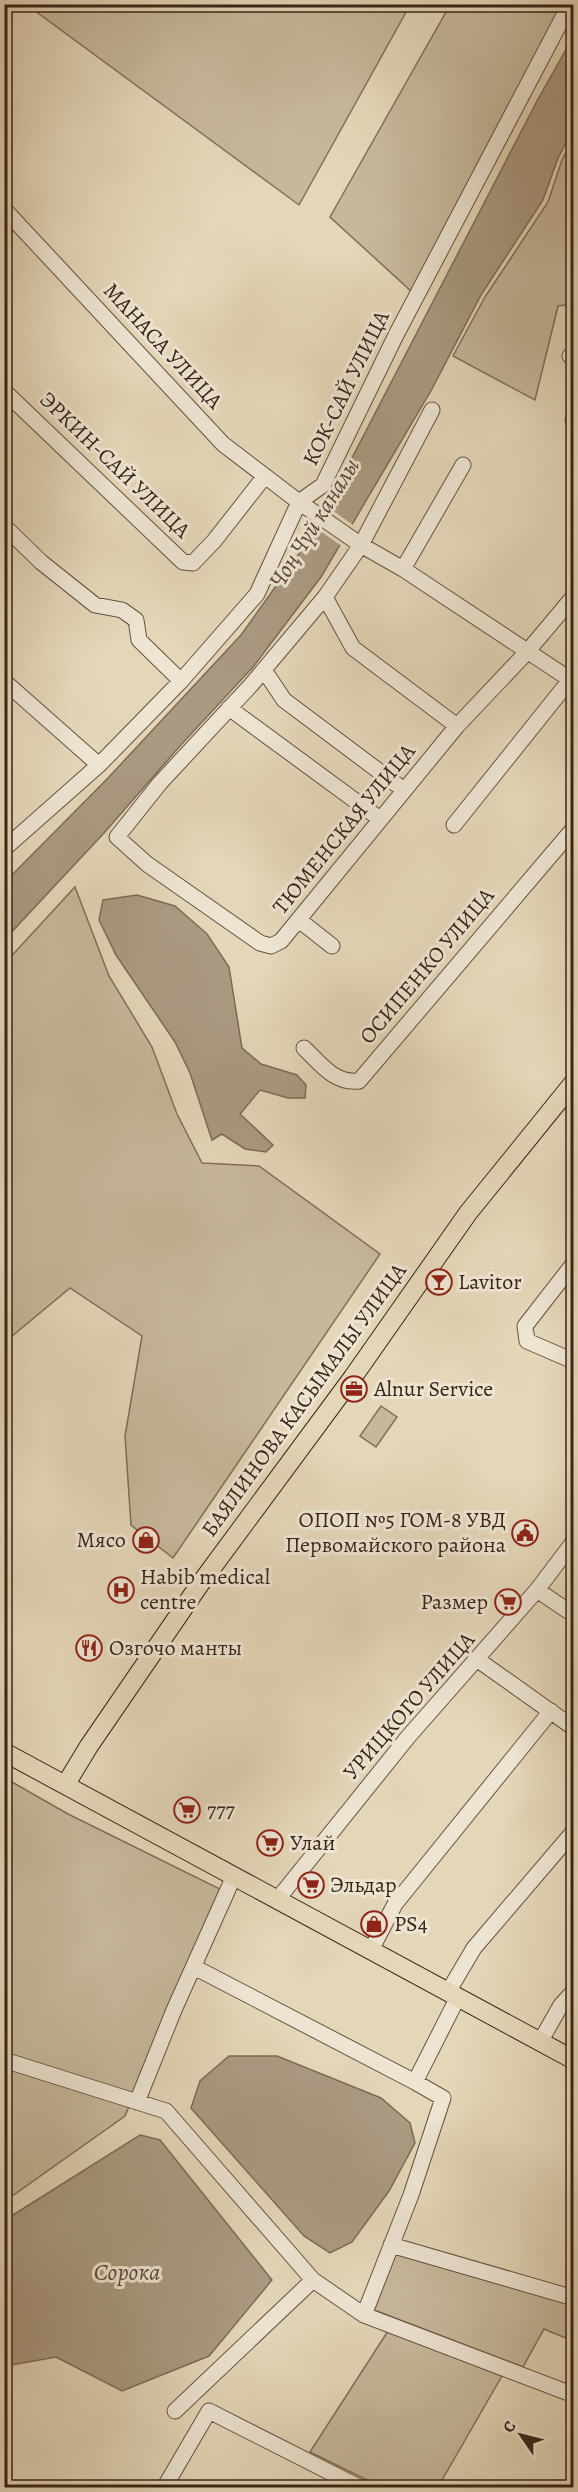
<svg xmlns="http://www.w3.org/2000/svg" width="578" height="2492" viewBox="0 0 578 2492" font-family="Alegreya,serif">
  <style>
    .green { fill: #c7b89d; stroke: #806e5a; stroke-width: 1.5 }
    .water { fill: #aa9a82; stroke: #7d6b57; stroke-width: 1.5 }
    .pier { fill: #e4d6b9 }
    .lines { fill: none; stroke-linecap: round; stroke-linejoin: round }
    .minor-casing { stroke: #645140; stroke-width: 17 }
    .major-casing { stroke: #392517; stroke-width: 20 }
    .minor { stroke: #ede4d2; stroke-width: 15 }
    .major { stroke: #e4d6b9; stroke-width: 18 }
    .labels { text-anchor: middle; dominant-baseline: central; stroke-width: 6; stroke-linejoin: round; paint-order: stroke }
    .street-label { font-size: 22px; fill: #392517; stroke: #ede4d2 }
    .poi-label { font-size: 22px; fill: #392517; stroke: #ede4d2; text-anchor: start }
    .water-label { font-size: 24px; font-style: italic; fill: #5b4837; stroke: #ede4d2 }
  </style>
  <rect width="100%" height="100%" fill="#e4d6b9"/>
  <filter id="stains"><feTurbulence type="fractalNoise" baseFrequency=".00333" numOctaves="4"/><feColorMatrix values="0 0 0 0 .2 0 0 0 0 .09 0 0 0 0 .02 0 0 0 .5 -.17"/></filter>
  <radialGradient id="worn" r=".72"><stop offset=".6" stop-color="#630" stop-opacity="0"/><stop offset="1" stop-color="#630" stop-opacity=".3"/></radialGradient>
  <path class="green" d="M27 5H410L299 205Z
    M450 5H563L412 292 330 217Z
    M573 139V304L558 306 535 400 453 356 485 297 548 202 562 160Z
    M75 887 109 976 152 1047 177 1114 202 1163 259 1166 380 1254 173 1558 131 1525 125 1436 142 1336 70 1288 5 1342V963Z
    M381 1406 397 1417 376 1447 360 1436Z
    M5 1778 68 1814 222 1890 125 2116 5 2201Z
    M397 2249 573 2305V2341L544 2329 523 2367 374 2310Z
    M388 2331 502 2376 438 2487H381L310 2452Z"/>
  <path class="water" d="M573 37V130L558 158 543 200 481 295 432 389 321 577 253 667 180 746 104 833 5 939V882L108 778 241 635 311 537 537 101Z
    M137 895 175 906 207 934 229 967 242 1048 261 1064 297 1075 306 1085 305 1098H288L260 1090 240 1114 273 1145 266 1152 245 1149 222 1134 212 1140 190 1073 175 1042 116 955 99 920 103 900Z
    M229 2056H277L381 2098 410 2123 415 2143 389 2191 352 2242 330 2253 304 2236 191 2108 200 2081Z
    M140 2135 160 2140 272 2280 209 2356 122 2391 56 2357 5 2366V2220Z"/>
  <path class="pier" d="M325 505 356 527 343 547 313 526Z"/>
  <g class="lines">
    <g class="minor-casing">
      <path id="minor" d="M4 209 223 444 299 502 361 545 403 569 574 682
        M570 356 574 357
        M4 391 183 562 193 563 214 541 265 476
        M432 410 361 545 325 597 251 685 160 783 117 837 147 864 260 943 271 946 281 941 457 726 527 652 574 596
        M573 420 574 419
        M4 526 41 562 95 605 122 610 136 620 139 640 181 681
        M403 569 463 465
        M325 597 353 648 457 726
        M264 670 284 700 404 790
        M4 681 99 765
        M229 708 380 819
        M454 825 570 680
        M4 849 99 765 181 681 257 594 299 502 323 485 396 335 570 4
        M299 920 332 946
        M304 1048C320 1063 334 1084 359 1081L574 828
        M574 1263 525 1326 527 1341 571 1360 574 1357
        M537 1590 574 1615
        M478 1660 574 1728
        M277 1900 408 1737 537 1590 574 1541
        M371 1950 395 1904 551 1711
        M194 1967 415 2082 458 1997
        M448 1992 474 1948 574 1831
        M540 2042 561 2005 574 1991
        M4 2060 166 2111 313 2280 364 2315 574 2395
        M137 2102 174 2010 234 1876
        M391 2245 574 2298
        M364 2315 411 2195 443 2098 415 2082
        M175 2411 313 2280
        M164 2488 209 2411 361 2488"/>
    </g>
    <g class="major-casing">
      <path id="major" d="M4 1752 574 2060
        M66 1784 89 1746 200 1584 353 1377 468 1213 574 1082"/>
    </g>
    <use href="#minor" class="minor"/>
    <use href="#major" class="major"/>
  </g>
  <defs>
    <g id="bar-ring" transform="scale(1.35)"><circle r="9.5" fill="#ede4d2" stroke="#8f2418" stroke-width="1.5"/><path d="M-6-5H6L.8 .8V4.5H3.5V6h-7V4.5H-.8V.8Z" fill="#8f2418"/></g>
    <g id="office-ring" transform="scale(1.35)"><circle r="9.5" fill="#ede4d2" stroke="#8f2418" stroke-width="1.5"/><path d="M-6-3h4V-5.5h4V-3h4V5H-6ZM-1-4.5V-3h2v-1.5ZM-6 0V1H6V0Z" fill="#8f2418"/></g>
    <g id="civic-ring" transform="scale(1.35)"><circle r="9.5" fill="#ede4d2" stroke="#8f2418" stroke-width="1.5"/><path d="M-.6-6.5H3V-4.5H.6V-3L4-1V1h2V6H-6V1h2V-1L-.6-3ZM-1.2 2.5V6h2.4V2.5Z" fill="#8f2418"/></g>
    <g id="shop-ring" transform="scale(1.35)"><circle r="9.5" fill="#ede4d2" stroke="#8f2418" stroke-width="1.5"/><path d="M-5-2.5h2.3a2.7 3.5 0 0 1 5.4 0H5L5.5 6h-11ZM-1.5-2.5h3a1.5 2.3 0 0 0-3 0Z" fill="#8f2418"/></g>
    <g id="hospital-ring" transform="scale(1.35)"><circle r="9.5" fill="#ede4d2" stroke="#8f2418" stroke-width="1.5"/><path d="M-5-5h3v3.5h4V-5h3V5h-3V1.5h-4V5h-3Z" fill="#8f2418"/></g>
    <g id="supermarket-ring" transform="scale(1.35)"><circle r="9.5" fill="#ede4d2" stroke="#8f2418" stroke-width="1.5"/><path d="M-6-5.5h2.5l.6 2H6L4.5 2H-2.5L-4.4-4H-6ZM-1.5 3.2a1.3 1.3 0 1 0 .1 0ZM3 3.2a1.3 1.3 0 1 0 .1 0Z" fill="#8f2418"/></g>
    <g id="restaurant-ring" transform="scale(1.35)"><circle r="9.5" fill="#ede4d2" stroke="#8f2418" stroke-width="1.5"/><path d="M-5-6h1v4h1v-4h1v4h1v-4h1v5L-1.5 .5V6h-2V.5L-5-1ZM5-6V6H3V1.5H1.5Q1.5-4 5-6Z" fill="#8f2418"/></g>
  </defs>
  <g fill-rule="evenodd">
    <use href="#bar-ring" x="439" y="1282"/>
    <use href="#office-ring" x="354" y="1389"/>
    <use href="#civic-ring" x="525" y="1533"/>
    <use href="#shop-ring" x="146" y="1540"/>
    <use href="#hospital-ring" x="121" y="1590"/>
    <use href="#supermarket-ring" x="508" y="1602"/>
    <use href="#restaurant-ring" x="89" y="1648"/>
    <use href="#supermarket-ring" x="187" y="1810"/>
    <use href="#supermarket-ring" x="270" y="1843"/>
    <use href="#supermarket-ring" x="311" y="1885"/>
    <use href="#shop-ring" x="374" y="1924"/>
  </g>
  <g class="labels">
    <g class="street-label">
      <text transform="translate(163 346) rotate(47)">МАНАСА УЛИЦА</text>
      <text transform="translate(346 388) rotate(-64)">КОК-САЙ УЛИЦА</text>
      <text transform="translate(115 465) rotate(44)">ЭРКИН-САЙ УЛИЦА</text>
      <text transform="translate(344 829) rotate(-51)">ТЮМЕНСКАЯ УЛИЦА</text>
      <text transform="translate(427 966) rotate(-50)">ОСИПЕНКО УЛИЦА</text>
      <text transform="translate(304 1400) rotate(-54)">БАЯЛИНОВА КАСЫМАЛЫ УЛИЦА</text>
      <text transform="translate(409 1706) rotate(-49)">УРИЦКОГО УЛИЦА</text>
    </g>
    <g class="poi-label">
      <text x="458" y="1282">Lavitor</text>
      <text x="374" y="1389">Alnur Service</text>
      <text x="506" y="1520" text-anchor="end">ОПОП №5 ГОМ-8 УВД<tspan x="506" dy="25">Первомайского района</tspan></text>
      <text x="126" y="1540" text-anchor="end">Мясо</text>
      <text x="140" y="1577">Habib medical<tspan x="140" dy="25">centre</tspan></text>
      <text x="488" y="1602" text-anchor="end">Размер</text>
      <text x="109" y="1648">Озгочо манты</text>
      <text x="207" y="1810">777</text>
      <text x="290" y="1843">Улай</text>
      <text x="330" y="1885">Эльдар</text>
      <text x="394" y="1924">PS4</text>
    </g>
    <g class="water-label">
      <text transform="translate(314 523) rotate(-58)">Чоң Чүй каналы</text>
      <text x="127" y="2272">Сорока</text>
    </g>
  </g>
  <rect width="578" height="2492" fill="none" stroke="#e4d6b9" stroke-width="24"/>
  <rect x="6" y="6" width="566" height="2480" fill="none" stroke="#392517" stroke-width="3"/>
  <rect x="12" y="12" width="554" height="2468" fill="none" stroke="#392517" stroke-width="1.5"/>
  <g transform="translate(521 2435) rotate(305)" stroke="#ede4d2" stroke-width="4.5" paint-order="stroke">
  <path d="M0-4.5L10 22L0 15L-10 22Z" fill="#392517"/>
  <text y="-9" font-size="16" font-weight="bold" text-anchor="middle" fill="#392517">С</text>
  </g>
  <rect width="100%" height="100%" filter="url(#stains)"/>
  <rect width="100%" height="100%" fill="url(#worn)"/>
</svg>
